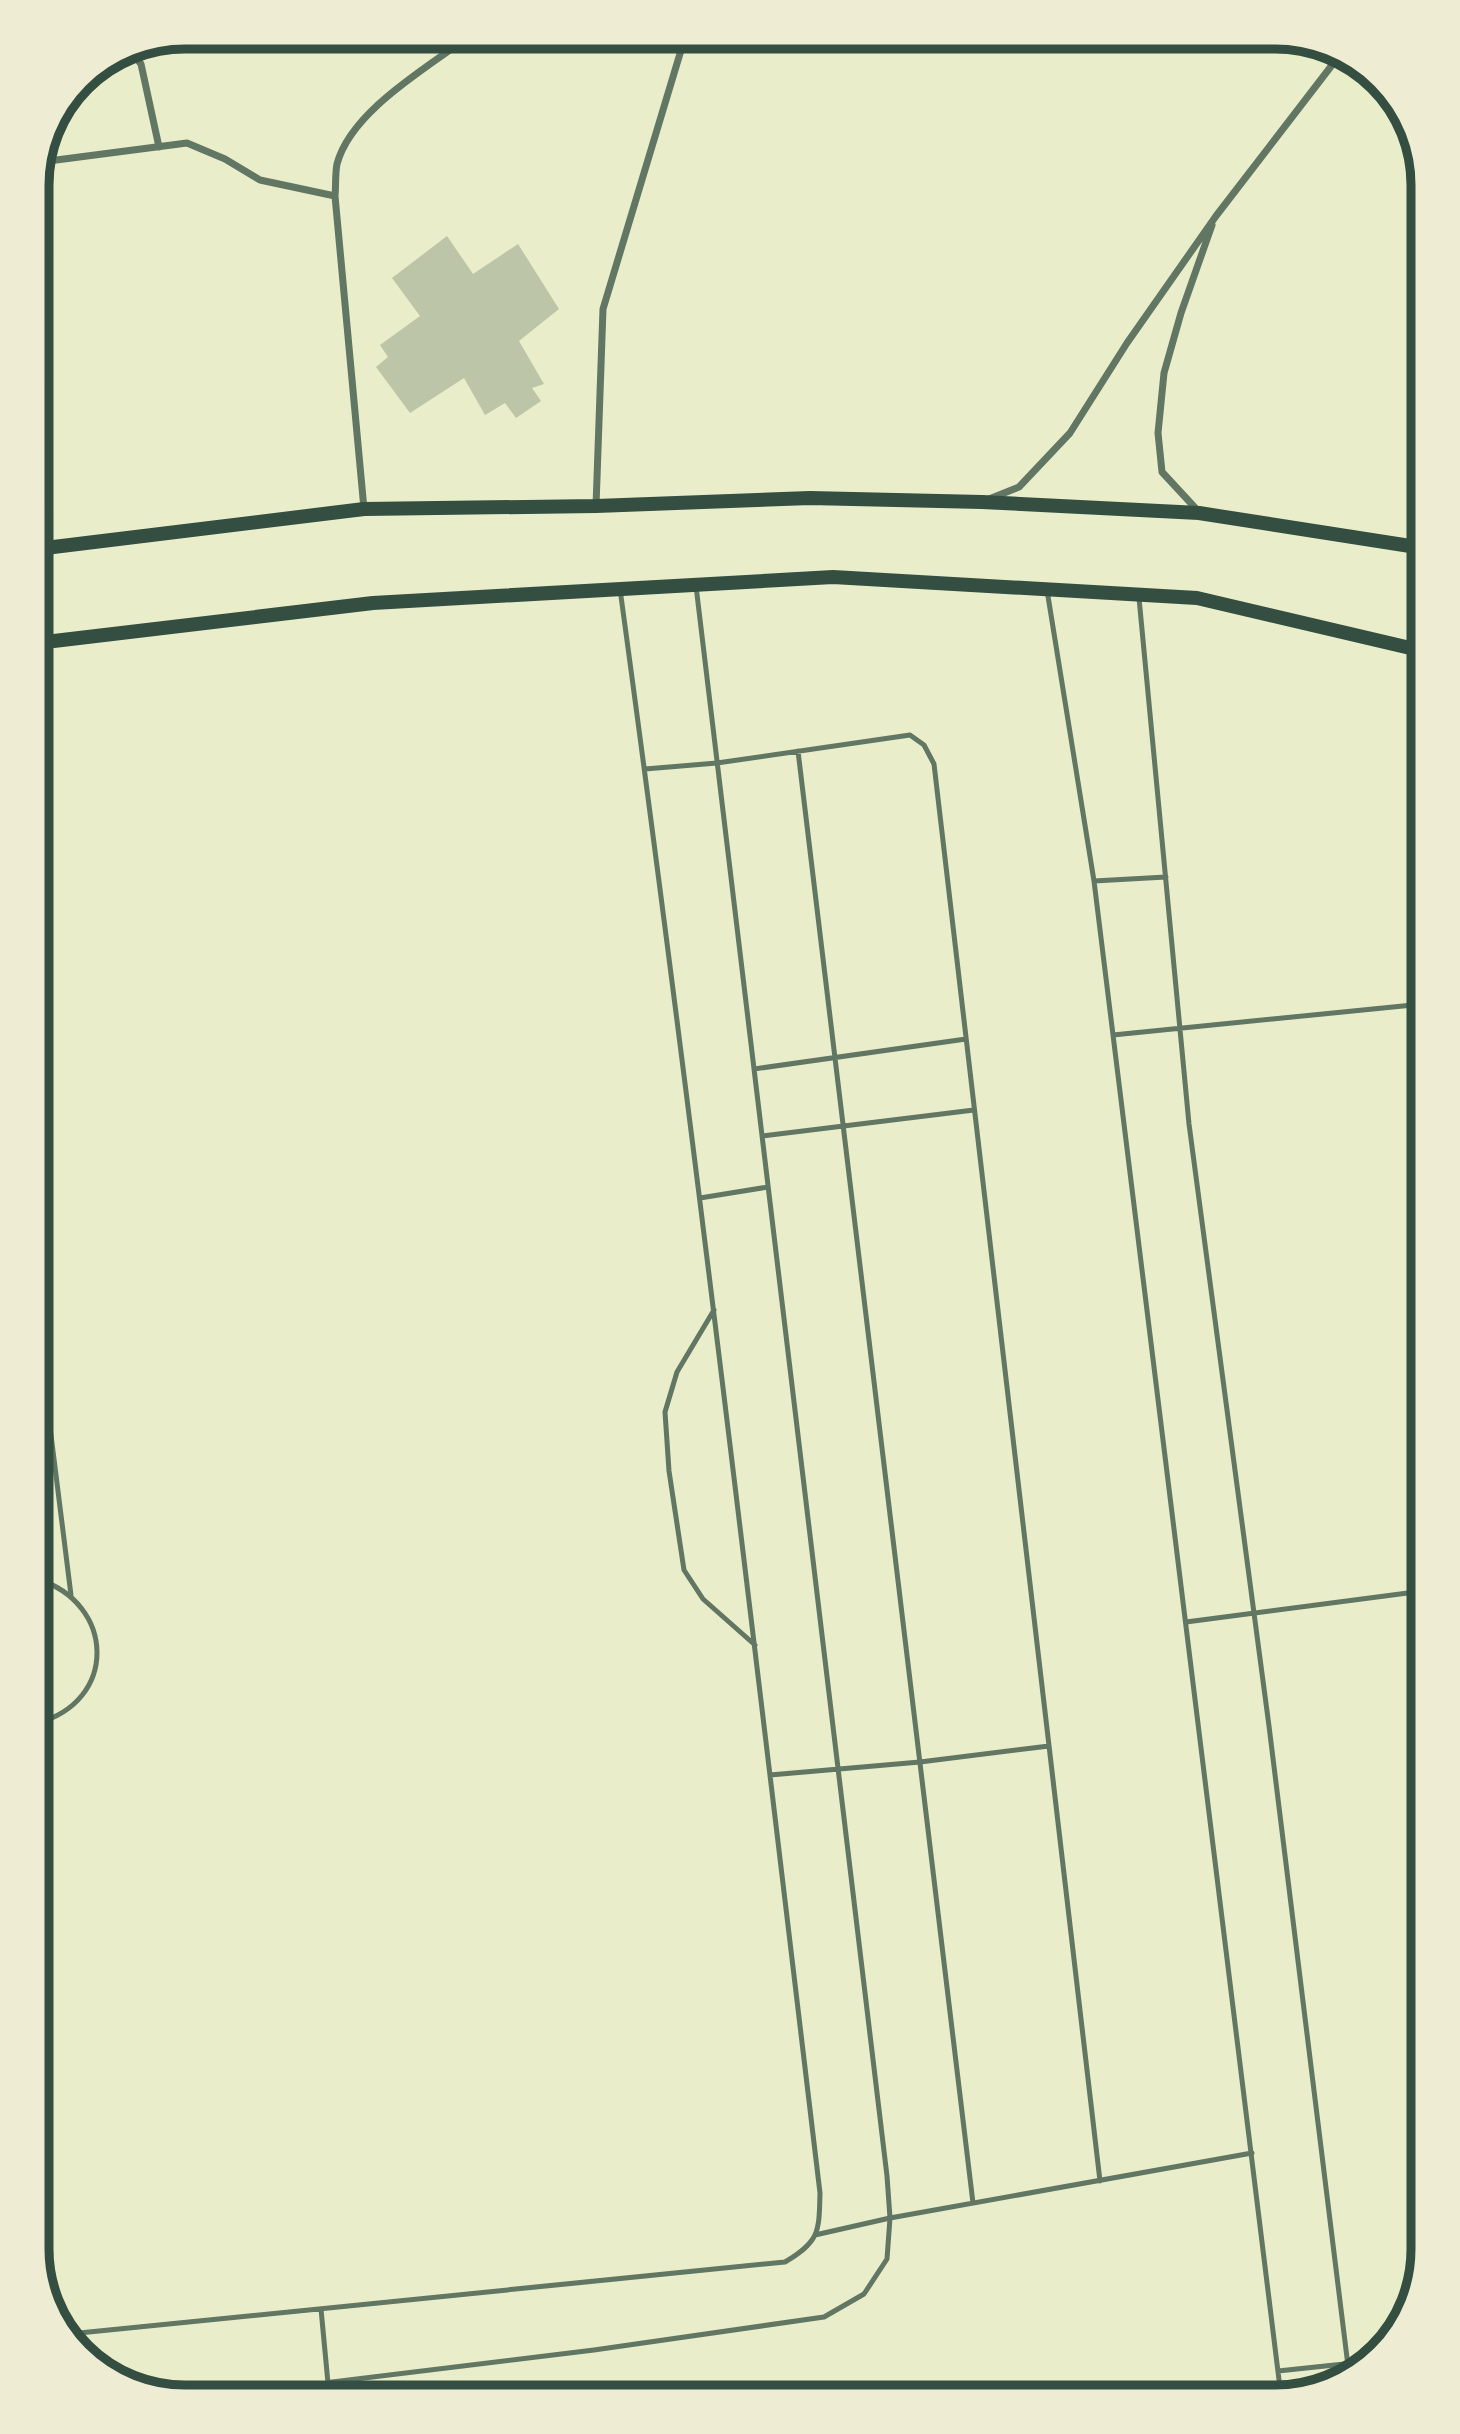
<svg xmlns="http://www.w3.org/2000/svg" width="1460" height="2434" viewBox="0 0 1460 2434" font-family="'Open Sans',sans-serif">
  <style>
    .building { fill: #bcc5a7 }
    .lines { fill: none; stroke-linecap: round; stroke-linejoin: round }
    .service { stroke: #617663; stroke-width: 5 }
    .minor { stroke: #617663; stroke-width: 7 }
    .secondary { stroke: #344e41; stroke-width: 14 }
    .rim { fill: none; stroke: #344e41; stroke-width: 9 }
  </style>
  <rect width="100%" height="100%" fill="#e9edc9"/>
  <path class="building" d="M447 236 473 274 518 244 559 309 519 341 544 384 532 388 541 401 516 418 505 403 485 415 464 378 410 413 376 367 388 357 380 345 420 316 392 278Z"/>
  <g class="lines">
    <path class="service" d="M1047 590 1094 881 1281 2396
      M1139 598 1189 1124 1269 1726 1349 2374
      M798 751 973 2203
      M645 769 717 763 910 735 924 745 934 764 1100 2181
      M1094 881 1166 877
      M1113 1035 1423 1004
      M754 1069 966 1039
      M762 1136 974 1110
      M700 1198 768 1187
      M714 1310 677 1372 665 1412 669 1471 684 1570 703 1599 755 1645
      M37 1323 71 1595
      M1186 1622 1423 1591
      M37 1723C118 1702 116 1603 37 1579
      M770 1775 920 1762 1049 1746
      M815 2235 890 2218 1252 2153
      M321 2309 328 2383
      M69 2334 785 2262C820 2241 819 2232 820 2193 756 1658 693 1123 620 589
      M1278 2371 1363 2362
      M208 2397 594 2350 824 2317 864 2294 887 2259 890 2218 887 2176 696 586"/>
    <path class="minor" d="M128 48 141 64 159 147
      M41 162 187 143 225 159 260 180 335 196
      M989 499 1019 487 1070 433 1127 343 1216 216 1339 56
      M596 506 603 309 685 37
      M364 509 335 196C336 186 335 174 337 164 351 111 427 68 468 37
      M1199 512 1162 472 1158 433 1164 373 1181 313 1212 225"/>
    <path class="secondary" d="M37 549 364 509 596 506 810 498 982 502 1199 513 1423 548
      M37 643 373 603 833 577 1197 598 1423 651"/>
  </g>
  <path d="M0 0H1460V2434H0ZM185 49H1275A136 136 0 0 1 1411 185V2249A136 136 0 0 1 1275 2385H185A136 136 0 0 1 49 2249V185A136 136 0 0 1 185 49Z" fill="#eeecd3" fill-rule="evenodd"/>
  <path class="rim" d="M185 49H1275A136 136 0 0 1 1411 185V2249A136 136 0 0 1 1275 2385H185A136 136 0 0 1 49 2249V185A136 136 0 0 1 185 49Z"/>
</svg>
